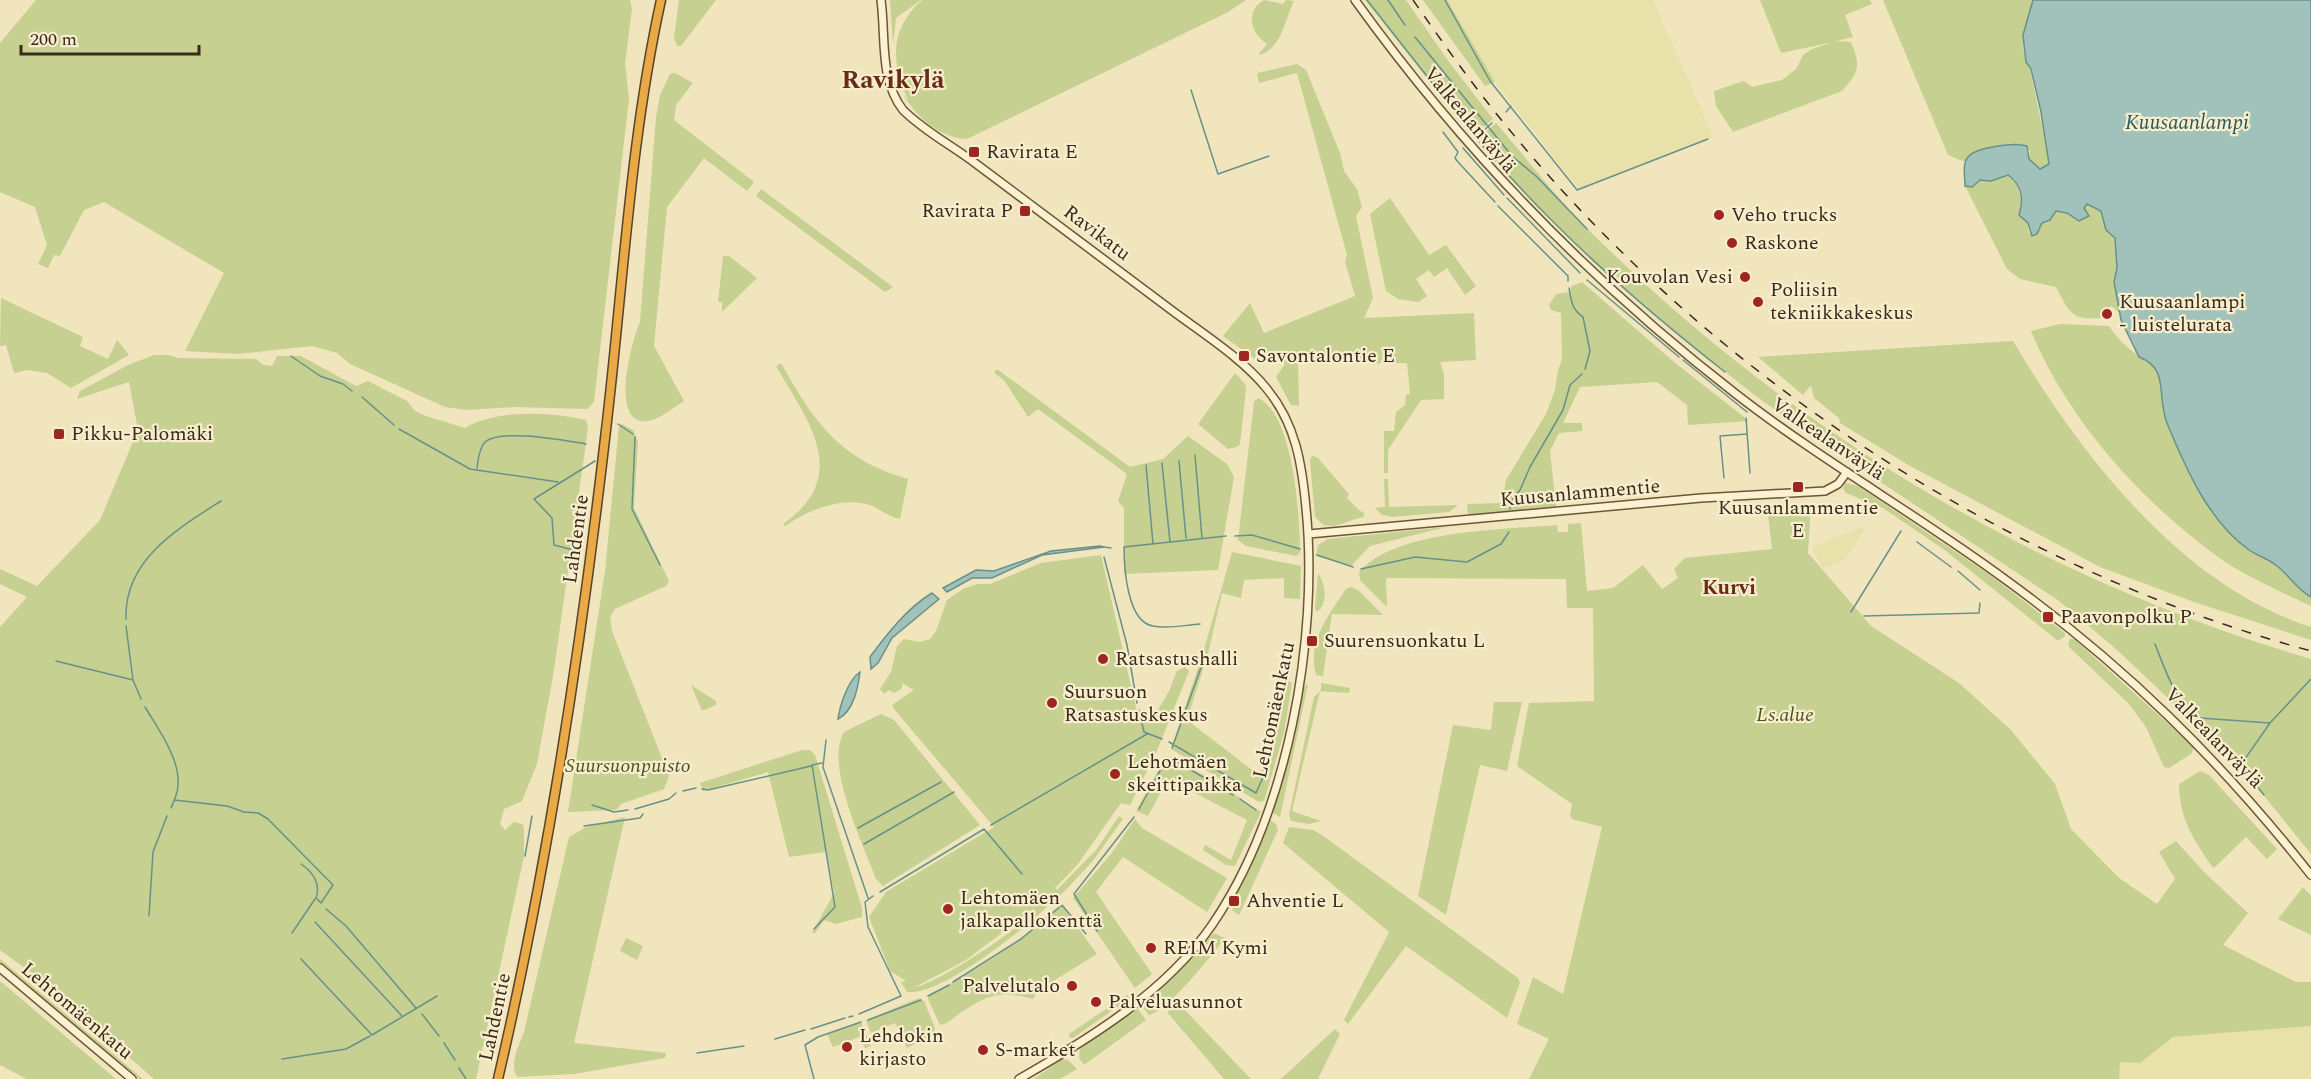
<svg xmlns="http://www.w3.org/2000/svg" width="2311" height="1079" viewBox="0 0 2311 1079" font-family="Spectral,serif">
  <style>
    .farmland { fill: #e8e1aa }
    .green { fill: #c5d091; fill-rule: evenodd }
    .water { fill: #a1c2ba; stroke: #689189; stroke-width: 1.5 }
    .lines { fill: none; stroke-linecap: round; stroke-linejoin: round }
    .stream { stroke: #689189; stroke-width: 1.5 }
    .secondary-casing { stroke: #6c5538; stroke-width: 10 }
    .highway-casing { stroke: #58422a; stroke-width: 11 }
    .secondary { stroke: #fcf1d1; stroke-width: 7 }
    .highway { stroke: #e9aa46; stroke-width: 8 }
    .rail { stroke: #392b1b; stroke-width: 1.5; stroke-dasharray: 10 10; stroke-linecap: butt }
    .poi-dot { fill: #9f2620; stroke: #f8eece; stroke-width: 2 }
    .labels { text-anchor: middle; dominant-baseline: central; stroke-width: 4.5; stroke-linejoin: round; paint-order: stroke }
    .street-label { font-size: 20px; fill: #392b1b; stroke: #f8eece }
    .poi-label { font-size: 20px; fill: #392b1b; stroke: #f8eece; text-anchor: start }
    .park-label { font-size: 20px; font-style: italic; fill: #465720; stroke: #f8eece }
    .water-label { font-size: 21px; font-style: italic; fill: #295a59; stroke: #f8eece }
    .neighbourhood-label { font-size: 21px; font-weight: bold; fill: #692c17; stroke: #f8eece }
    .district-label { font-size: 26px; font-weight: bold; fill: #692c17; stroke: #f8eece }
  </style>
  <rect width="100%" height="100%" fill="#f1e5bd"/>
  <path class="farmland" d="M1447 0H1653L1713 136 1579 190 1495 82Z
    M1867 525 1845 560 1823 568 1811 547Z
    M2311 1026V1079H2119V1062L2140 1063 2173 1037Z"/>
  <path class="green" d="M36 0H630L632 9 625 63 629 99 594 402 587 409 514 407 466 410 445 407 350 364 337 353 312 346 238 354 185 351 224 273 104 202 84 210 60 256 54 255 48 268 38 264 47 245 35 207 0 192V43Z
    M679 0H716L681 46H677L674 38Z
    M890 0H921L896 18 893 44Z
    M922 0H1246L1228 12 967 139C940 138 916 117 903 94L908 100C891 61 889 30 922 0Z
    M1264 0 1283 4 1286 0 1294 1C1285 19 1281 51 1258 55L1267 44C1250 33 1245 11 1264 0Z
    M1365 0H1406L1449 62 1493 119 1473 136Z
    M1423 0H1447L1495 82 1485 86Z
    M1760 0H1870L1872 4 1845 15 1853 37 1836 41 1851 42C1861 66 1859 72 1842 91L1733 132 1716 106 1714 91 1744 81 1752 87 1782 80 1796 69 1803 55 1812 49 1833 42 1781 53Z
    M1883 0H2033C2030 24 2015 45 2030 69L2049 159 2047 168 2036 167 2029 159 2030 151 2024 144C2008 144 1973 146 1965 162L1948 155Z
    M1297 64 1306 70 1340 153 1344 171 1357 189 1362 207 1356 216 1373 298 1364 318 1474 313 1476 360 1440 362 1444 374V399L1421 400 1388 450V473H1384V431H1394L1396 412 1405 405 1406 395 1410 394 1407 363 1298 364 1299 406 1291 405 1276 377 1285 364 1280 361 1278 351 1262 364 1223 336 1250 303 1264 333 1355 296 1345 262 1347 255 1297 73 1259 83 1257 73Z
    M675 73 693 83 676 105 674 120 754 182 747 191 704 158 667 207 654 346 684 401C674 407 660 419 648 421 608 426 632 340 640 322L656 117 660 95 670 74Z
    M1496 123C1524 155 1550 190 1580 221 1782 427 2035 578 2311 659V854L2241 767 2116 649 2059 601 1831 449 1757 397 1694 347 1596 264 1534 204 1477 140Z
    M2008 175C2024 187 2027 214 2029 233L2037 234 2042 223 2050 220 2056 211 2067 213 2084 208 2087 204 2101 211 2106 230 2115 238 2117 268 2114 282 2119 312 2111 306 2102 318C2070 320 2070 313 2056 287L2020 279 2007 269 1965 186 1972 187 1980 180 1991 181Z
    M761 189 893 287 885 292 756 196Z
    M1390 198 1429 255 1446 245 1476 286 1465 295 1447 268 1434 277 1429 270 1416 279 1427 296 1418 302 1398 299 1386 291 1370 214Z
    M723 256H729L757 278 722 312V302H718Z
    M1582 282 1674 362 1749 421 1688 425 1687 405 1657 382 1580 387 1563 423H1582V431L1559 433 1550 451 1556 507 1468 515 1467 504 1502 503 1506 480 1546 414 1555 390 1558 370 1562 360 1561 313 1551 310 1549 305 1556 294 1569 292 1572 286Z
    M1 298 83 337 80 346 108 359 117 340 129 355 71 388 47 373 27 370 14 373 6 345 0 346Z
    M2060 324 2109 326C2120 343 2134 355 2153 362 2164 377 2159 401 2166 419 2182 463 2210 523 2249 550 2258 556 2269 559 2277 566 2289 575 2297 590 2311 597V606C2280 591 2246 577 2218 557 2140 500 2068 420 2031 331Z
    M2013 341C2080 454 2180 585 2311 627V640L2194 602 2100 567 1910 466 1840 423 1839 418 1814 398 1811 385 1803 395 1758 357Z
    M154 355H168L178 358 256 359 263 365 272 366 277 356H301L356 386 368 381 407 401 415 411 426 416 465 428C496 409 552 412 586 420L588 428 554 670 537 764 522 801 504 809 500 824 505 830 514 822 522 824 524 828V856L476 1079H154L37 977 0 950V627L27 597 0 584V569L37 586 100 520 138 430 129 382 77 399 80 391 128 365Z
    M781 363C814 422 839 459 908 479L900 519C891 518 880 509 870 505 842 496 808 510 785 526L783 524C853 475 807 420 776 366Z
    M997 369 1130 467 1163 459 1188 436 1227 464 1234 477 1218 570 1124 574V508L1118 501 1127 474 1038 409 1028 417 1004 380 994 373Z
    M1235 373 1245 384 1246 389 1240 444 1237 447 1228 449 1198 424Z
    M1258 398C1294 414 1300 518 1300 553L1296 556 1246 546 1238 540 1254 402Z
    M622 424 633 430 638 442 634 508 669 581 666 586 615 609 610 617 612 631 669 776 664 789 621 804 616 810 568 812 605 571 619 426Z
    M1312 456 1317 457 1349 494 1347 498 1361 512 1363 511 1364 517C1347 519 1328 537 1315 516L1310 461Z
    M1384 479H1388L1389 507 1458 505 1449 512 1392 517 1382 515 1375 508 1385 507Z
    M1845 483 1858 486 1990 575 2065 633V636L2058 641 1946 551 1883 508 1846 493 1843 489Z
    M1811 504 1808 553 1871 626 1959 683 2011 730 2055 784 2071 829 2119 878 2157 904 2175 879 2159 852 2176 841 2205 873 2248 913 2223 945 2296 982H2311V1026L2173 1037 2140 1063 2120 1062 2119 1079H1529L1549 1039 1517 1024 1533 977 1563 994 1602 827 1572 819 1570 815 1572 804 1517 766 1529 703 1594 701 1593 608H1567L1566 579 1386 578 1387 607 1360 580 1359 572C1397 529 1504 530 1557 525L1558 532H1568V524L1581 523 1587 591 1613 588 1643 565 1662 589 1678 578 1674 569 1685 558 1772 549 1767 506Z
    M1446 527 1370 546 1351 566 1316 556 1318 545 1328 539Z
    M1232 552 1301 566 1300 599 1284 598V578L1244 580 1241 598 1222 593 1208 654 1203 653Z
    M1101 555 1137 712 1158 710 1169 691 1177 671 1185 667 1189 671 1156 753 1130 805 1121 803 1078 864 1055 888 1057 890 1097 849 1119 816 1123 819 1092 862 1059 897 1049 893 1042 900 1047 907C1021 931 941 996 907 992L901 982 906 981 890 971 869 917 886 892 994 827 894 709 892 705 914 690 902 683V688L894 693 889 690 884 694 880 689 891 672 897 646 904 639 920 642 930 639 936 631 947 600 963 589 977 584H990L1041 563ZM1035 908C1026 926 936 984 915 987L966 960Z
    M1318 573C1325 583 1329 603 1317 612L1315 609Z
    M1351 587 1358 590 1383 615 1332 614 1323 676 1316 675C1307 641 1329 615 1346 589Z
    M2070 639H2074L2194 747 2191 754 2169 768 2164 767 2146 727 2129 704 2068 646Z
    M1200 662 1205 663 1187 720 1260 776 1285 679 1292 683 1284 733 1264 801 1259 802 1171 749Z
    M1321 683 1350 688 1349 693 1320 691 1292 811 1321 821 1309 824 1291 821 1289 815 1314 697 1321 690Z
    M1308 684 1280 817 1271 812 1303 687Z
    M691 685 716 701V705L702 711Z
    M1494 702H1522L1507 771 1480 765 1446 915 1418 896 1453 725 1491 730Z
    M881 714 894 720 980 825 883 886 876 879C864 846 824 765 844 732Z
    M802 750H810L815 755 862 908V917L836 924 824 920 815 933H812L834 893 826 852 789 857 768 772 703 791 700 783Z
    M1169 757 1213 780 1261 812 1235 866 1226 865 1203 850 1205 845 1231 860 1247 820 1168 779 1148 816 1136 811 1165 758Z
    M2200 771 2209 775 2277 849 2267 859 2246 837 2214 868 2211 865C2193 839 2179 817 2179 784Z
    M625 817 574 1043 666 1053 665 1058 574 1074 517 1077C509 1063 519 1046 524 1032L569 837 586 827Z
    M1135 819 1142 828 1227 878 1207 912 1123 857 1096 892 1152 974 1135 988 1073 898 1111 854Z
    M1269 819 1276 824 1278 830 1239 915 1232 910 1238 899 1235 896Z
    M1289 827 1313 830 1322 835 1518 978 1520 983 1507 1018 1406 946 1348 1024 1344 1020 1389 932 1283 843Z
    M2303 887 2311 896V935L2278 919Z
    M1063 907 1097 954 1037 991 1033 999C999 990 989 994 960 1013 954 1018 947 1024 940 1025L928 999 930 994C977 972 1018 942 1057 908Z
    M1214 933 1225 938C1213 954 1167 1012 1149 1015L1141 1005 1171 980Z
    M626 938 643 946 637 960 620 951Z
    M0 959 143 1079H139L0 963Z
    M0 981 116 1079H27L0 1065Z
    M1127 995 1130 998 1073 1038 1069 1037V1034Z
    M919 998 924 1001 935 1028 934 1034 907 1048 895 1023 871 1033 866 1020Z
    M1178 1003 1251 1079H1224L1167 1012Z
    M1137 1008 1146 1020 1084 1065 1079 1058 1080 1048Z
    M861 1022 871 1046 865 1048 859 1037 833 1047 827 1034Z
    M1335 1029 1340 1034 1318 1079H1281Z
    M1062 1059 1068 1060 1077 1069 1060 1079H1034Z"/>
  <path class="water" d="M2033 0H2311V597C2297 590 2289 575 2277 566 2269 559 2258 556 2249 550 2209 522 2185 467 2167 423 2156 394 2170 369 2139 357L2121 320 2114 282 2117 268 2115 238 2106 230 2101 211 2087 204 2084 208 2089 216 2079 221 2067 213 2056 211 2050 220 2042 223 2037 234 2032 236 2028 223 2019 215C2024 200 2022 185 2008 175L1991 181 1980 180 1972 187 1965 186C1965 177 1962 164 1968 157 1976 147 2016 142 2027 146L2029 159 2040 169 2049 164 2041 112 2031 69 2026 62 2023 35Z
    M1100 546 1104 547 1042 555 992 578H972L947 592 943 588 976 570 994 571 1051 551Z
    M932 593 939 599 892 638 878 663 871 669 870 657C887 634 907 608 932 593Z
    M860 672C858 687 854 711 838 719 840 705 848 680 860 672Z"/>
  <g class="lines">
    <path class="stream" d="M1367 0 1463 122
      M1388 0 1405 25
      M1445 0 1490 81 1577 190 1708 139
      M1415 37 1512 156 1537 177 1587 229
      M1191 90 1218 174 1269 156
      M1506 112 1511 106
      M1468 128C1543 220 1632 299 1725 372
      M1443 132 1458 152 1455 158 1458 162 1495 202
      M1482 132 1492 123
      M1463 148 1504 195
      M1507 198 1580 273
      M1498 206 1568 276V281
      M1587 280 1679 357
      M1569 288C1571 300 1572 310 1583 317L1590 351 1585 369
      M291 356 320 376 343 384 352 391
      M1683 360 1747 412
      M362 397 394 425
      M1746 418 1750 473
      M618 424 633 434
      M399 429 470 469 558 482
      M635 437 632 509 660 565
      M1195 455 1202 538
      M1179 461 1186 538
      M1162 463 1170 542
      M1146 465 1153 544
      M477 468C478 460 479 448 485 442 500 428 566 441 586 444
      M1724 478 1720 436 1747 434
      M1510 509 1511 501 1520 490 1530 467 1563 410 1570 385 1582 374
      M1235 536 1252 535 1300 549
      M1917 542 1951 567
      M1104 547 1111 548
      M577 551 554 545 552 518 534 499 595 461
      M1317 555 1353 567
      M1104 557 1127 645 1137 703
      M1361 569 1415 557 1467 562 1501 544 1509 532
      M1958 571 1980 590
      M1851 612 1901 531
      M1864 616 1979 613 1980 603
      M126 619C124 560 177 529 221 501
      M1200 624C1185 625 1167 629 1153 626 1127 622 1124 567 1124 547L1226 536
      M126 626 133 680 141 699
      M2155 644C2165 669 2176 705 2200 718L2270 723
      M56 661 133 680
      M145 707C158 729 180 758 178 785 178 793 174 801 171 808
      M1139 710 1144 732 1162 739
      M826 740 823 767 868 898
      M1169 742 1256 793 1264 775 1282 703
      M1172 748 1203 662
      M1191 770 1233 795
      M702 789 708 790 811 766
      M683 791 696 788
      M2264 795 2240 766 2270 723 2311 679
      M1240 799 1256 810
      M174 800 227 806 244 812 258 813 268 819 333 885 321 903 316 898C321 884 313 872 301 864
      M592 805 614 812 628 810
      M635 809 669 799 676 793
      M1139 809 1167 758 1182 764
      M991 825 1147 734
      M584 826 640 818 643 814
      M858 828 941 782
      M864 844 954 792
      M525 856 532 816
      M880 892 984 829 1022 874
      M326 909 346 926 416 1008
      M149 916 153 852 167 816
      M315 922 402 1016
      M814 929 835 907 812 765 822 763
      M1097 931 1074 894 1134 817
      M292 933 315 899
      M301 959 372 1035 437 996
      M953 982 1021 939 1062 905 1086 934
      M928 996 949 985
      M422 1014 439 1036
      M859 1014 901 996 868 927 865 902 873 896
      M849 1017 853 1016
      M868 1020 921 1000
      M811 1029 845 1018
      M775 1039 805 1030
      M444 1043 455 1060
      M697 1053 744 1046
      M282 1059 346 1049 370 1036
      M459 1068 466 1079
      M814 1079 805 1045 818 1037 861 1022"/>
    <g class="secondary-casing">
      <path id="secondary" d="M881 0C886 37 879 79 903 110 924 131 951 145 975 163 1041 213 1108 262 1174 312 1205 335 1243 359 1267 389 1296 424 1302 465 1306 508 1319 639 1288 814 1212 925 1166 992 1089 1039 1019 1079
        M1355 0C1463 150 1590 281 1736 394 1822 461 1918 515 2006 580 2126 667 2219 759 2311 875
        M1309 534 1701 498 1825 491 1838 484 1847 472
        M0 968 132 1079"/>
    </g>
    <g class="highway-casing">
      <path id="highway" d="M498 1079C548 865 581 648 606 430 623 287 630 141 661 0"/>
    </g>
    <use href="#secondary" class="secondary"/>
    <use href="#highway" class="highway"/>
    <path class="rail" d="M1413 0C1443 43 1474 87 1508 128 1710 375 2003 567 2311 651"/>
  </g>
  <g class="poi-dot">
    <rect x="968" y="146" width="12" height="12" rx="3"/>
    <rect x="1019" y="205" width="12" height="12" rx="3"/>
    <circle cx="1719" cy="215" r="6"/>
    <circle cx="1732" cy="243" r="6"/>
    <circle cx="1745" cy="277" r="6"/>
    <circle cx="1758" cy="302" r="6"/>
    <circle cx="2107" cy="314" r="6"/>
    <rect x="1238" y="350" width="12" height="12" rx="3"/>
    <rect x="53" y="428" width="12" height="12" rx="3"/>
    <rect x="1792" y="481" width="12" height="12" rx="3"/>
    <rect x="2042" y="611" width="12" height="12" rx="3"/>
    <rect x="1306" y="635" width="12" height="12" rx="3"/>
    <circle cx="1103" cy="659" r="6"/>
    <circle cx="1052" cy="703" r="6"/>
    <circle cx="1115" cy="774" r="6"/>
    <rect x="1228" y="895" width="12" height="12" rx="3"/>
    <circle cx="948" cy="909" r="6"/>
    <circle cx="1151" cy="948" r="6"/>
    <circle cx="1072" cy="986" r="6"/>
    <circle cx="1096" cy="1002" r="6"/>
    <circle cx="847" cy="1047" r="6"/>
    <circle cx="983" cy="1050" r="6"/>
  </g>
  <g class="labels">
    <g class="street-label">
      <text transform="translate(1470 120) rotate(50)">Valkealanväylä</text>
      <text transform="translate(1097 233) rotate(37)">Ravikatu</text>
      <text transform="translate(1828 439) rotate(34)">Valkealanväylä</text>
      <text transform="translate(1580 493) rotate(-5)">Kuusanlammentie</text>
      <text transform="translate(576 539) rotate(-82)">Lahdentie</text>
      <text transform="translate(1274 710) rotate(-78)">Lehtomäenkatu</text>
      <text transform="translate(2214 738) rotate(46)">Valkealanväylä</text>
      <text transform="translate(77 1011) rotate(40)">Lehtomäenkatu</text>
      <text transform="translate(495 1017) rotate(-78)">Lahdentie</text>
    </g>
    <g class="poi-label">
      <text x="986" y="152">Ravirata E</text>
      <text x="1013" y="211" text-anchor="end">Ravirata P</text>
      <text x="1731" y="215">Veho trucks</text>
      <text x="1744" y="243">Raskone</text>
      <text x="1733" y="277" text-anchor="end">Kouvolan Vesi</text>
      <text x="1770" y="290">Poliisin<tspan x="1770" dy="23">tekniikkakeskus</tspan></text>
      <text x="2119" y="302">Kuusaanlampi<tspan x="2119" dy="23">- luistelurata</tspan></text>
      <text x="1256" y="356">Savontalontie E</text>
      <text x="71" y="434">Pikku-Palomäki</text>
      <text x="1798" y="508" text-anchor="middle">Kuusanlammentie<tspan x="1798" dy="23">E</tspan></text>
      <text x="2060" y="617">Paavonpolku P</text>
      <text x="1324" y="641">Suurensuonkatu L</text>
      <text x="1115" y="659">Ratsastushalli</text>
      <text x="1064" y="692">Suursuon<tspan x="1064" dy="23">Ratsastuskeskus</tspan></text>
      <text x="1127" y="762">Lehotmäen<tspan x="1127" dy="23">skeittipaikka</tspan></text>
      <text x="960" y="898">Lehtomäen<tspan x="960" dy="23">jalkapallokenttä</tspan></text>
      <text x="1246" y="901">Ahventie L</text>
      <text x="1163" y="948">REIM Kymi</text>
      <text x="1060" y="986" text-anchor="end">Palvelutalo</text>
      <text x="1108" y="1002">Palveluasunnot</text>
      <text x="859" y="1036">Lehdokin<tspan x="859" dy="23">kirjasto</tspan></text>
      <text x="995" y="1050">S-market</text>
    </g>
    <g class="park-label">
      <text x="1785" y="715">Ls.alue</text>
      <text x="628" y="766">Suursuonpuisto</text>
    </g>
    <g class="water-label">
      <text x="2187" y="123">Kuusaanlampi</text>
    </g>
    <g class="neighbourhood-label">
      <text x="1729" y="588">Kurvi</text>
    </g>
    <g class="district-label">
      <text x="893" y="80">Ravikylä</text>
    </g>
  </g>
  <path d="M21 45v9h178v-9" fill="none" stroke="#392b1b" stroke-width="3"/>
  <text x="30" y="45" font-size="18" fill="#392b1b" stroke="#f8eece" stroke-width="4.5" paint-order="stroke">200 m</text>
</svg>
